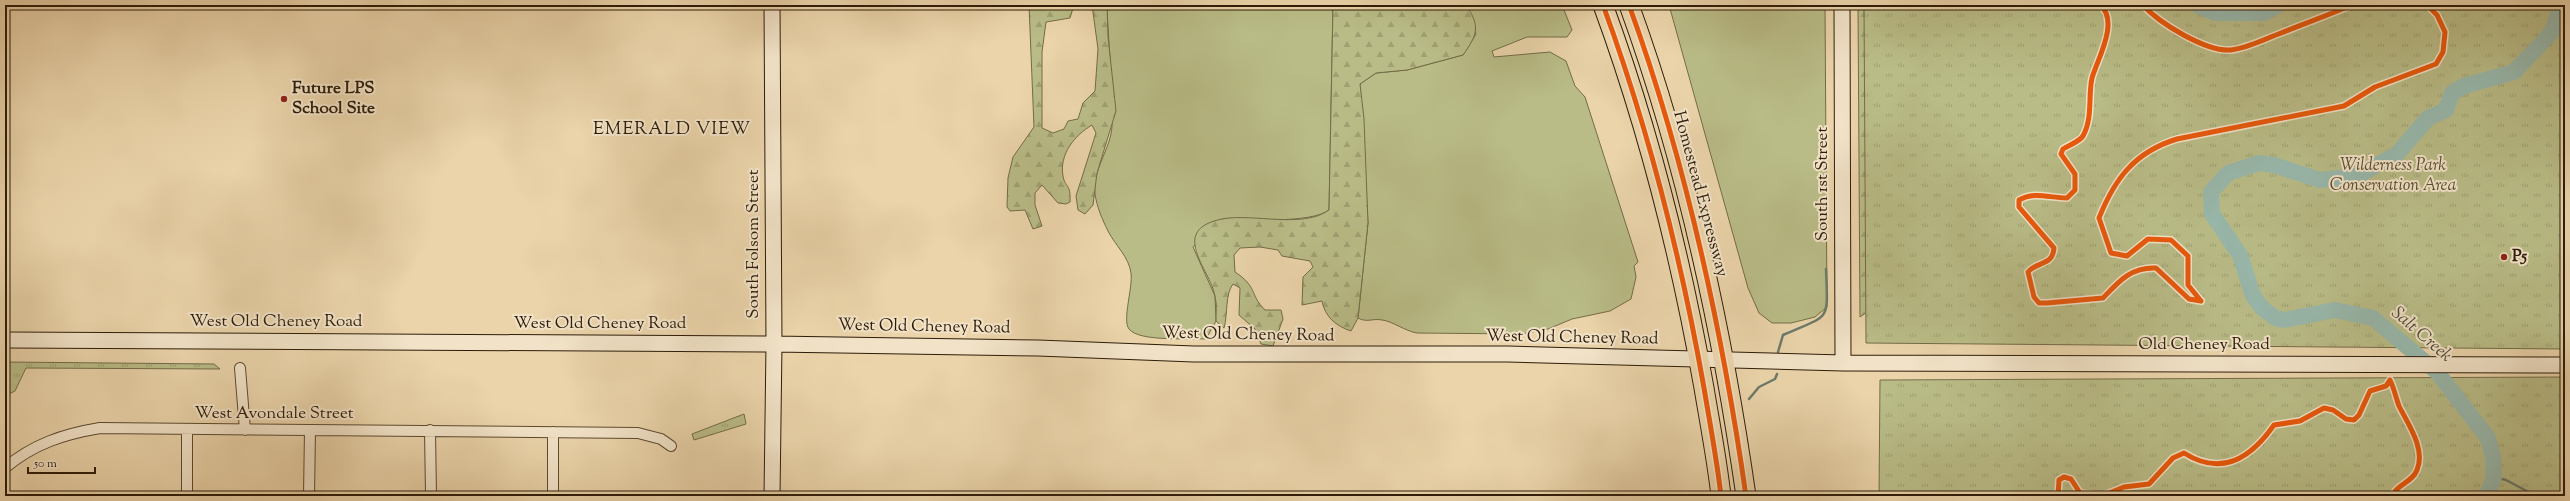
<svg xmlns="http://www.w3.org/2000/svg" width="2570" height="501" viewBox="0 0 2570 501" font-family="'Sorts Mill Goudy',serif">
  <style>
    .grass { fill: #b9bc87; stroke: #736c48 }
    .forest { fill: url(#forest-firs); stroke: #736c48 }
    .park { fill: url(#park-tufts); stroke: #736c48 }
    .lines { fill: none; stroke-linecap: round; stroke-linejoin: round }
    .stream { stroke: #6d7a6b; stroke-width: 2.5 }
    .river { stroke: #98b8ac; stroke-width: 16 }
    .street-casing { stroke: #5c4a31; stroke-width: 12 }
    .secondary-casing { stroke: #2d1c09; stroke-width: 17 }
    .highway-casing { stroke: #2d1c09; stroke-width: 21 }
    .street { stroke: #f2e3c8; stroke-width: 10 }
    .secondary { stroke: #f2e3c8; stroke-width: 15 }
    .highway { stroke: #ebd4aa; stroke-width: 19 }
    .cycleway-casing { stroke: #f2e3c8; stroke-width: 8 }
    .cycleway { stroke: #e8590c; stroke-width: 5 }
    .poi-dot { fill: #8f2418; stroke: #f2e3c8; stroke-width: 1.5 }
    .labels { text-anchor: middle; dominant-baseline: central; stroke-width: 4; stroke-linejoin: round; paint-order: stroke }
    .poi-label { font-size: 17px; font-weight: bold; fill: #2d1c09; stroke: #f2e3c8; text-anchor: start }
    .park-label { font-size: 17px; font-style: italic; fill: #574c2f; stroke: #f2e3c8 }
    .street-label { font-size: 17px; fill: #2d1c09; stroke: #f2e3c8 }
    .neighbourhood-label { font-size: 18px; letter-spacing: 1px; fill: #2d1c09; stroke: #f2e3c8 }
    .water-label { font-size: 18px; font-style: italic; fill: #4d4b3a; stroke: #f2e3c8 }
  </style>
  <defs>
    <pattern id="forest-firs" width="22" height="20" patternUnits="userSpaceOnUse"><rect width="22" height="20" fill="#b9bc87"/><path d="M5 1l3.5 6h-7zM16 11l3.5 6h-7z" fill="#9fa173"/></pattern>
    <pattern id="park-tufts" width="24" height="20" patternUnits="userSpaceOnUse"><rect width="24" height="20" fill="#b9bc87"/><path d="M3 7l-1-3M5 7V3M7 7l1-3M15 17l-1-3M17 17v-4M19 17l1-3" fill="none" stroke="#9fa173"/></pattern>
  </defs>
  <rect width="100%" height="100%" fill="#ebd4aa"/>
  <filter id="stains"><feTurbulence type="fractalNoise" baseFrequency=".005" numOctaves="4"/><feColorMatrix values="0 0 0 0 .2 0 0 0 0 .09 0 0 0 0 .02 0 0 0 .5 -.17"/></filter>
  <radialGradient id="worn" r=".72"><stop offset=".6" stop-color="#630" stop-opacity="0"/><stop offset="1" stop-color="#630" stop-opacity=".3"/></radialGradient>
  <path class="grass" d="M1107 5H1333L1329 210C1310 224 1247 219 1222 219L1193 247 1215 296 1216 321 1206 339C1189 338 1139 342 1129 329 1122 320 1133 288 1131 273 1129 257 1115 245 1108 231 1102 219 1097 207 1095 194 1092 169 1111 149 1112 126 1114 86 1108 45 1107 5Z
    M1466 5H1562L1572 30 1567 37H1527L1492 51 1494 57 1550 52 1566 61 1575 86 1585 97 1638 262 1634 266 1636 277 1631 299 1610 311 1572 319 1548 329 1521 334 1417 333C1405 331 1392 321 1382 320 1373 318 1367 323 1358 318L1368 223 1360 84 1376 73 1407 70 1463 55 1476 34Z
    M1669 5H1825L1827 307 1815 317 1791 323H1772L1759 313 1748 288Z"/>
  <path class="forest" d="M1029 5H1074L1070 18 1046 22 1042 52V128L1053 133 1064 129 1068 121 1078 119 1083 103 1095 91 1098 49 1092 5H1107L1108 37 1116 111 1097 173 1093 205 1085 214 1078 210 1076 196 1096 133 1092 125C1075 135 1059 154 1063 176 1065 188 1071 183 1070 202L1066 204 1058 203 1042 185 1035 193V205L1042 226 1033 229 1025 210 1010 211 1007 207 1008 178 1013 157 1034 127Z
    M1333 5H1466C1481 27 1477 35 1463 55L1407 70 1376 73 1360 84 1364 119 1368 223 1358 318 1351 331C1336 326 1325 317 1322 301L1302 305 1303 277 1313 267 1310 261 1282 256 1278 250 1260 247 1240 248 1234 255 1235 272C1258 287 1249 294 1265 310H1281L1283 319 1273 346 1261 344 1255 329 1239 315 1240 288 1233 284C1225 294 1228 314 1224 328L1216 321C1216 313 1217 304 1215 296 1210 269 1168 230 1222 219 1253 213 1303 229 1329 210Z
    M1858 5H1902L1870 310 1860 317Z"/>
  <path class="park" d="M1864 5H2565V349L1866 343Z
    M5 362 214 364 220 369 26 368 15 391 5 396Z
    M2565 377V496H1879L1880 380Z
    M744 414 746 424 694 440 692 434Z"/>
  <g class="lines">
    <path class="stream" d="M1778 352 1783 335C1831 314 1828 323 1826 269
      M1749 399 1759 387 1775 379 1777 374
      M2494 477 2506 480 2536 496"/>
    <path class="river" d="M2197 5 2215 13H2264L2278 5
      M2487 496 2494 477 2493 457 2488 438 2437 372 2373 318 2335 310 2284 320 2275 318 2262 308 2253 296 2240 255 2212 214 2211 192 2228 173 2259 163 2274 165 2320 180 2357 176 2397 154 2428 118 2446 110 2452 93 2464 86 2514 72 2552 32 2561 5"/>
    <g class="street-casing">
      <path id="street" d="M240 368 245 430
        M430 430 431 496
        M5 468C33 444 64 434 100 428L638 433 661 439 671 446
        M187 491V429
        M309 496 310 430
        M553 496V432"/>
    </g>
    <g class="secondary-casing">
      <path id="secondary" d="M1842 5 1843 363
        M5 340 774 344 1038 348 1194 354H1508L1843 363 2565 365
        M772 496 774 344 772 5"/>
    </g>
    <g class="highway-casing">
      <path id="highway" d="M1603 5C1649 130 1681 258 1704 388 1710 424 1717 460 1721 496
        M1629 5C1687 164 1722 329 1746 496"/>
    </g>
    <use href="#street" class="street"/>
    <use href="#secondary" class="secondary"/>
    <use href="#highway" class="highway"/>
    <g class="cycleway-casing">
      <path id="cycleway" d="M1603 5C1649 130 1681 258 1704 388 1710 424 1717 460 1721 496
        M1629 5C1687 164 1722 329 1746 496
        M2100 5C2120 21 2097 60 2092 78 2088 96 2093 118 2083 136 2079 142 2069 145 2063 149L2061 154 2075 174V190L2067 198C2049 198 2035 191 2019 200V207L2024 213 2054 248C2053 266 2037 261 2028 272L2034 297 2039 303H2047L2103 298C2119 281 2131 267 2156 268L2189 299 2201 301
        M2143 5C2159 23 2206 52 2231 50 2248 48 2265 39 2281 33 2304 24 2328 15 2352 5
        M2201 301 2188 285V256L2171 240 2148 239 2127 256 2111 253 2099 218C2115 178 2135 152 2177 139L2344 106 2375 87 2436 64 2443 52 2445 32 2437 15 2427 5
        M2390 380C2394 388 2396 398 2399 406 2408 424 2426 449 2417 470 2412 483 2397 484 2392 496
        M2058 496 2059 480 2064 477 2071 479 2080 493 2100 496
        M2102 496 2124 487 2149 484 2173 458 2184 453C2222 477 2251 458 2274 425L2300 421 2324 408 2333 410 2346 419 2354 420 2359 415 2370 391 2386 386 2390 380"/>
    </g>
    <use href="#cycleway" class="cycleway"/>
  </g>
  <g class="poi-dot">
    <circle cx="284" cy="99" r="4"/>
    <circle cx="2504" cy="257" r="4"/>
  </g>
  <g class="labels">
    <g class="poi-label">
      <text x="292" y="89">Future LPS<tspan x="292" dy="20">School Site</tspan></text>
      <text x="2512" y="257">P5</text>
    </g>
    <g class="park-label">
      <text x="2393" y="166">Wilderness Park<tspan x="2393" dy="20">Conservation Area</tspan></text>
    </g>
    <g class="street-label">
      <text transform="translate(1823 184) rotate(-90)">South 1st Street</text>
      <text transform="translate(1700 194) rotate(75)">Homestead Expressway</text>
      <text transform="translate(754 244) rotate(-90)">South Folsom Street</text>
      <text x="276" y="322">West Old Cheney Road</text>
      <text x="600" y="324">West Old Cheney Road</text>
      <text transform="translate(924 327) rotate(1)">West Old Cheney Road</text>
      <text transform="translate(1248 335) rotate(1)">West Old Cheney Road</text>
      <text transform="translate(1572 338) rotate(1)">West Old Cheney Road</text>
      <text x="2204" y="345">Old Cheney Road</text>
      <text x="274" y="414">West Avondale Street</text>
    </g>
    <g class="neighbourhood-label">
      <text x="672" y="130">EMERALD VIEW</text>
    </g>
    <g class="water-label">
      <text transform="translate(2421 335) rotate(41)">Salt Creek</text>
    </g>
  </g>
  <rect width="2570" height="501" fill="none" stroke="#ebd4aa" stroke-width="20"/>
  <rect x="6" y="6" width="2558" height="489" fill="none" stroke="#2d1c09" stroke-width="2"/>
  <rect x="10" y="10" width="2550" height="481" fill="none" stroke="#2d1c09"/>
  <path d="M28 467v6h67v-6" fill="none" stroke="#2d1c09" stroke-width="2"/>
  <text x="34" y="467" font-size="12" fill="#2d1c09" stroke="#f2e3c8" stroke-width="3" paint-order="stroke">50 m</text>
  <rect width="100%" height="100%" filter="url(#stains)"/>
  <rect width="100%" height="100%" fill="url(#worn)"/>
</svg>
